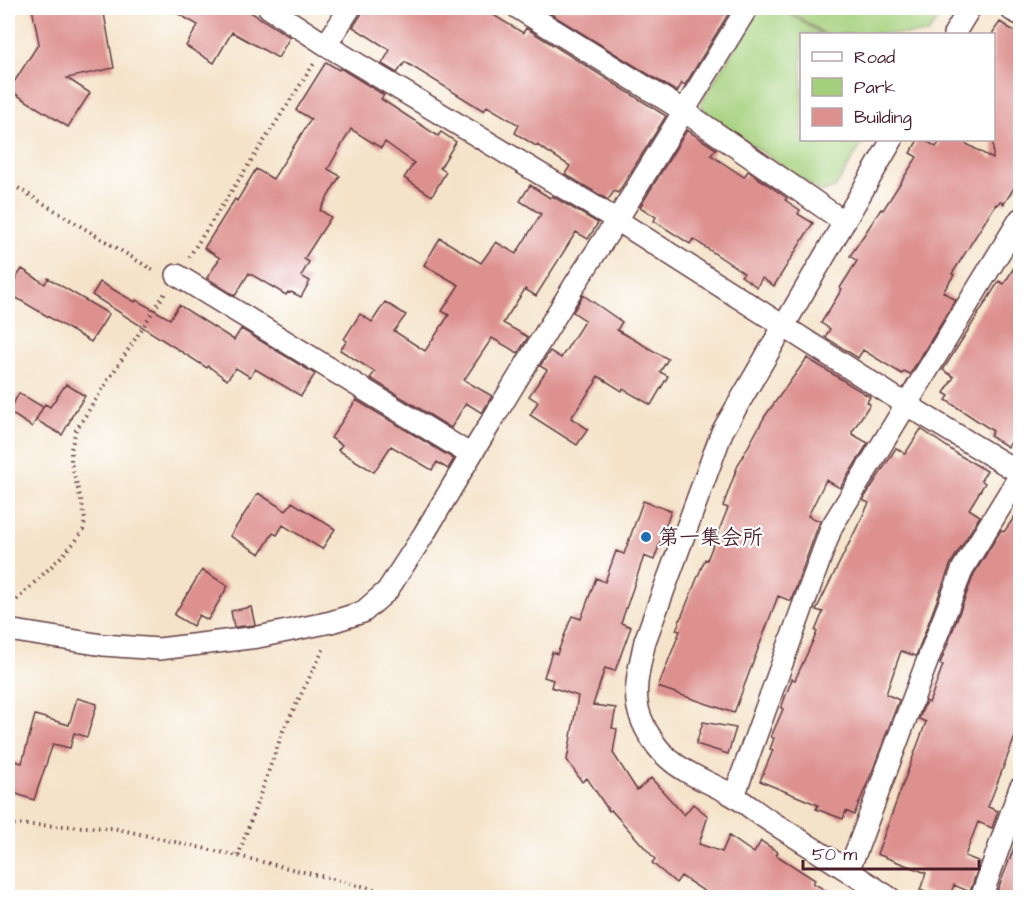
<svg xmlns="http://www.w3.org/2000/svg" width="1028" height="905" viewBox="0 0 1028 905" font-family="'Architects Daughter','Klee One',sans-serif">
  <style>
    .green { fill: #a4d07c; stroke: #777854; stroke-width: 1.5 }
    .building { fill: #dd918f }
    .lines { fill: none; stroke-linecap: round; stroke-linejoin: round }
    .minor-casing { stroke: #643c43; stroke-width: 24 }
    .tertiary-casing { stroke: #643c43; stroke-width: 30 }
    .path { stroke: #643c43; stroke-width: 4; stroke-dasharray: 1.5 4.5; stroke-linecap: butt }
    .minor { stroke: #fff; stroke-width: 21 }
    .tertiary { stroke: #fff; stroke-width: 27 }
    .poi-dot { fill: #1f6fb2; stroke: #fff; stroke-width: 2 }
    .labels { text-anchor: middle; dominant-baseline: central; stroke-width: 4.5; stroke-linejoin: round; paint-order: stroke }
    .poi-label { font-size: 21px; font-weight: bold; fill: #4a1f2b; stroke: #fff; text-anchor: start }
  </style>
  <rect width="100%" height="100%" fill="#fff"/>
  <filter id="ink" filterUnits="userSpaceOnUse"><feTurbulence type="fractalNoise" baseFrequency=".0167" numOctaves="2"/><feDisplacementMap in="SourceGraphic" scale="12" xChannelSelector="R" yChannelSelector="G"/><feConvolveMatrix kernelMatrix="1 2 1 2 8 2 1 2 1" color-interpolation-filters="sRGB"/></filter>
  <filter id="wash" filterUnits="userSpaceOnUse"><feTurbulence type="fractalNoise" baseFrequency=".008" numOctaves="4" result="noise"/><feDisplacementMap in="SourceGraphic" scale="24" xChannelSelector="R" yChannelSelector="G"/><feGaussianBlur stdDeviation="1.35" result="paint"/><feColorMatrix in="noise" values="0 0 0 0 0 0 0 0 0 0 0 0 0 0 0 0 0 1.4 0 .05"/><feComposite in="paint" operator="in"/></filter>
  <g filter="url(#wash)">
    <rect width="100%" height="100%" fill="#f4e3c9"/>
    <path class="green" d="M759 8H780L822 34H802V140H864L835 188 821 192 704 112 701 103Z
      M784 8H945L928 34H825Z"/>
    <g id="blocks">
      <path class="building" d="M32 8H103L114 68 67 78 90 93 68 127 9 90 39 43Z
        M168 8H244L290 37 278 58 232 32 214 63 186 46 198 25Z
        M363 8H482L523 33 526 28 666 116 618 193 614 191 608 200 565 174 570 166 537 145 536 146 515 133 519 125 487 106 484 111 405 62 397 73 382 64 390 50 353 27 361 15Z
        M541 8H732L685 85 682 83 677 92Z
        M1000 22 1020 35V178L1004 204 1000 201 997 205 996 204 952 274 954 275 943 292 956 300 910 374 904 371 902 374 863 350 858 358 825 337 830 329 821 323 842 289 840 288 857 261 850 256 881 209 883 210 917 157 910 153 918 140H925L936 147 941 140H960L993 159V32Z
        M326 62 339 70 340 68 384 95 381 99 438 136 441 132 456 142 440 168 446 172 432 196 404 178 414 163 385 142 381 148 351 129 328 169 340 176 320 210 331 217 304 259 309 262 301 276 310 281 301 297 291 292 290 293 288 292 286 295 249 273 235 296 207 278 220 258 204 248 235 199 237 201 256 169 273 179 311 119 296 110Z
        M687 130 716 149 711 155 744 177 748 171 787 198 785 200 800 210 798 214 813 223 774 286 762 278 757 287 741 276 744 273 693 239 690 244 654 221 656 217 640 207Z
        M530 185 550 198 552 196 598 223 588 239 576 232 536 296 525 289 503 323 528 337 518 353 492 338 464 380 492 396 482 413 466 403 451 428 370 378 375 372 340 350 347 341 344 339 360 314 372 322 385 302 406 315 394 331 425 351 449 315 442 311 459 285 424 265 440 238 481 263 496 242 516 254 541 214 520 201Z
        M1020 258V427L1008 447 990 436 993 431 946 400 949 396 944 393 954 377 943 370 999 281 1004 284Z
        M22 269 45 284 48 278 109 314 91 342 8 293V290Z
        M100 282 135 302 136 300 170 319 179 305 234 340 241 329 315 374 301 396 255 369 250 377 236 368 227 380 208 366 207 368 92 295Z
        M583 295 622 322 617 330 668 359 660 372 668 376 651 405 623 389 622 391 598 376 595 381 596 382 571 418 588 429 577 445 530 415 538 402 529 396 547 370 540 366 550 351 561 358 585 320 573 312Z
        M807 358 870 397 867 402 870 404 852 432V434L868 443 840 488 826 480 808 516 820 521 791 601 778 596 734 713 658 687 680 631 676 630 705 559 707 560 728 508 723 506 738 465 765 416Z
        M66 384 85 396 70 419H71L62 435 36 420 45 404 50 407Z
        M19 393 43 407 32 427 9 412Z
        M356 400 454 459 448 469 437 462 432 470 391 446 374 472 338 450 342 445 331 438Z
        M921 429 959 455 987 471 981 480 985 483 969 509 980 516 951 563 916 656 901 651 886 694 899 700 872 772 854 815 846 811 843 819 816 809 818 805 760 781 773 750 770 749 774 738 771 737 783 709 781 708 792 679 795 680 817 632 815 631 823 612 816 610 869 503 863 500 896 448 905 454Z
        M258 493 286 511 292 502 335 529 322 549 283 525 277 535 273 533 260 554 230 536Z
        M643 501 671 511 654 560 644 556 621 623 631 627 615 671 605 668 593 705 616 708 612 728 617 729 613 753 637 790 651 778 684 815 693 804 708 816 699 844 722 852 729 836 754 853 761 841 778 852 776 855 815 880 813 883 837 897H713L681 876 676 883 652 863 655 859 611 810 609 811 587 778 582 782 567 760 578 696 551 687 553 680 544 677 552 652 557 654 572 616 581 619 596 578 605 582 616 551 624 554Z
        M1020 509V724L988 807 998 811 992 828 978 822 965 856 980 862 970 892 954 885 949 897H940L920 890 926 873 877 854 926 722 919 719 926 701 929 703 943 665 940 664 974 574 1001 530 1004 532Z
        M202 570 228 586 208 620 199 615 193 626 174 615Z
        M251 607 255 625 234 627 231 611Z
        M77 698 97 704 87 737 74 733 70 748 53 744 34 800 8 791V759L22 763 35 715 69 725Z
        M703 722 736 728 728 754 696 744Z
        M1020 825V897H995L1017 840 1015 839Z"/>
    </g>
  </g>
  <g filter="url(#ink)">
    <use href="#blocks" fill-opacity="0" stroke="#643c43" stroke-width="1.5"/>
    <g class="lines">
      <g class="minor-casing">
        <path id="minor" d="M269 8 326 45 617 220 907 405 1020 473
          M518 8 684 111 843 221
          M954 34 970 8
          M326 45 350 8
          M177 275 471 455
          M8 630 103 645 159 649 258 637 331 622 363 612 387 591 424 534 471 455 577 281 617 220 747 8
          M734 796 832 526 1020 219
          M848 870 857 849 931 651 963 568 1020 475
          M890 898C850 872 810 846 770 821 757 813 746 803 732 795 712 783 687 775 669 759 657 749 646 732 641 718 631 694 640 665 645 641L722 432 892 140
          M981 898 1020 788"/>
      </g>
      <g class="tertiary-casing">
        <path id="tertiary" d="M1014 8 1020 11"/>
      </g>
      <path class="path" d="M8 182 156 272
        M189 257 315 62
        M8 608 58 560 75 542 83 530 85 520 82 504 71 463V449L76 430 165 293
        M8 824 113 828 238 856 382 891
        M238 856 283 731 325 646"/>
      <use href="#minor" class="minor"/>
      <use href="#tertiary" class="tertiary"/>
    </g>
  </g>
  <circle class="poi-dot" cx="646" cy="537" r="6"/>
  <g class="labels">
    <g class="poi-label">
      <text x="658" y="537">第一集会所</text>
    </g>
  </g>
  <rect width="1028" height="905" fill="none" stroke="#fff" stroke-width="30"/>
  <rect x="800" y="33" width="195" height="108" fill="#ffffff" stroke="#b7a5aa" stroke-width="1.5"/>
  <rect x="812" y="52" width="30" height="9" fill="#ffffff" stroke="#b7a5aa" stroke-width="1.5"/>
  <text x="854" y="63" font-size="18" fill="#4a1f2b">Road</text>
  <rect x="812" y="78" width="30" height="18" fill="#a4d07c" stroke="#b7a5aa" stroke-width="1.5"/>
  <text x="854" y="93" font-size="18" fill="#4a1f2b">Park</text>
  <rect x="812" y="108" width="30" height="18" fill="#dd918f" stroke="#b7a5aa" stroke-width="1.5"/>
  <text x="854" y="123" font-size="18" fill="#4a1f2b">Building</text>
  <path d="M803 860v9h176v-9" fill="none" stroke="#4a1f2b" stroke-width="3"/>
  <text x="812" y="860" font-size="18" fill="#4a1f2b" stroke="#ffffff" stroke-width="4.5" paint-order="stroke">50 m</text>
</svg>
